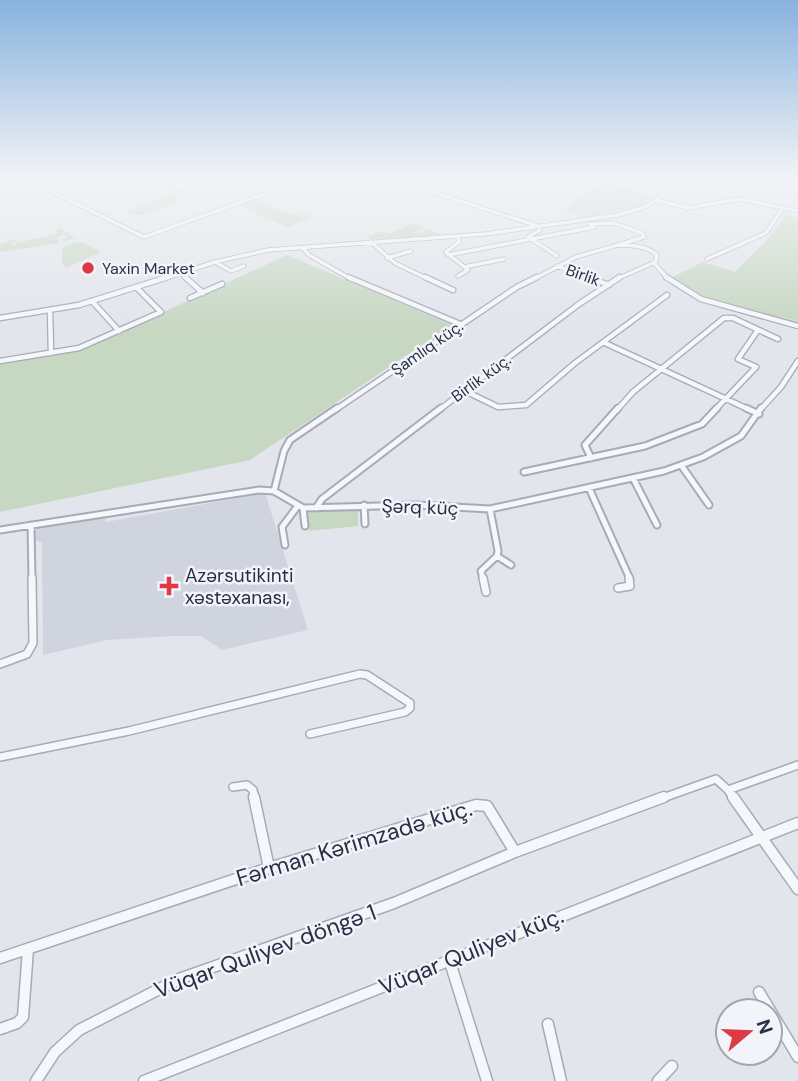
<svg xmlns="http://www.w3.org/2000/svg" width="798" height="1081" viewBox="0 0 798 1081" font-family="'DM Sans',sans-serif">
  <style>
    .built { fill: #d0d4de }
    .green { fill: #c6d7c2 }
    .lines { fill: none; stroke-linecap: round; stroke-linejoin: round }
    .minor-far4-casing { stroke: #a6abb7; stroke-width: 5 }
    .minor-far3-casing { stroke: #a6abb7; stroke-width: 7 }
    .minor-far2-casing { stroke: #a6abb7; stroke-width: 9 }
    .minor-far1-casing { stroke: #a6abb7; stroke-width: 10 }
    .minor-casing { stroke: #a6abb7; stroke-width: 13 }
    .minor-far4 { stroke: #f6f7fa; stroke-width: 3.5 }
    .minor-far3 { stroke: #f6f7fa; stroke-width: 4.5 }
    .minor-far2 { stroke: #f6f7fa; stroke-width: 5 }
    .minor-far1 { stroke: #f6f7fa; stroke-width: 7 }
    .minor { stroke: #f6f7fa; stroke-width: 10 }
    .poi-dot { fill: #de3a46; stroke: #f2f4f9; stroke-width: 2.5 }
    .labels { text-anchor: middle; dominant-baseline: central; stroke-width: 5; stroke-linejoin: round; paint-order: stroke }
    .far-poi-label { font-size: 16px; fill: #283046; stroke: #f2f4f9; text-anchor: start }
    .far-street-label { font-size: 16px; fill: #283046; stroke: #f2f4f9 }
    .street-label { font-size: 19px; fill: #283046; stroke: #f2f4f9 }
    .poi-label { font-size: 19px; fill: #283046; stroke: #f2f4f9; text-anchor: start }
    .near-street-label { font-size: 23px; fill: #283046; stroke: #f2f4f9 }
  </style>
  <rect width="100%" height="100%" fill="#e2e5ec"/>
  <path class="built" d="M605 182 658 197 640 207 580 218 561 208 569 206 573 200Z
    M265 493 308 630 222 650 201 636H173L107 640 43 655 42 543 35 539 36 527 105 516 106 522Z"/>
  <path class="green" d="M148 177 178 190 183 189 194 194 176 196 178 202 142 215 129 214 127 211 130 209 173 194 172 191 141 178Z
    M254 199 298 216 304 214 312 217 287 227 240 206Z
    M786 215 798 218V322C779 314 758 315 737 310 714 305 692 290 671 278L703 262 735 272 765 242Z
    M413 223 424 228 412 233H422L426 229 444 235 373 239 367 237 381 231 389 234Z
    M59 228 75 238 64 242 61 240 67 238 63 234 56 238 60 243 2 252 0 249V244L15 239 18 241 11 244 19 247 14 244C33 238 43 238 59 233L55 230Z
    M76 242H83L101 252 66 268 62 264V248Z
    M287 255 452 325 250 460 0 512V364L79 351Z
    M358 508V526L309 531 307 512Z"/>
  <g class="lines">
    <g class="minor-far4-casing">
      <path id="minor-far4" d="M20 176 144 237 314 176
        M383 176 538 226
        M406 184 426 176
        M656 200 688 208 740 199 798 211
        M590 224 614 223 642 233 644 237 618 245C632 246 646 245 657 255L655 264 668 279
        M540 230 528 237 557 256
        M458 237 459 242 446 252 468 270 458 276
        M371 242 395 263 428 279
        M302 247 309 255 351 279
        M448 255 594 227
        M387 258 411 251
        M707 259 766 233 783 208
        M215 262 231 271 244 266
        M557 266 591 279
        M464 267 504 259
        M181 273 187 279
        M163 279 215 262 268 250 485 234 618 215 645 207 691 176
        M534 279 576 257 618 245
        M617 279 655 262"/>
    </g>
    <g class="minor-far3-casing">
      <path id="minor-far3" d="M185 277 203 293
        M348 277 460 324
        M425 277 453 290
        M587 277 609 285
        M666 277 701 299 798 326
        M190 298 222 284
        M92 301 119 331
        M50 310 51 353
        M0 318 79 305 168 277
        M605 343 750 410
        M0 361 79 348 161 312 136 287
        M463 390 498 407 526 405 575 363 667 295
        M335 410 517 287 537 277
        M439 410 579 304 620 277
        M617 410 633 392 724 318H733L778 339
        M715 410 756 367 738 359 758 330
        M760 410 781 387 798 361"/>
    </g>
    <g class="minor-far2-casing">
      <path id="minor-far2" d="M746 408 759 414
        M591 458 585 445 618 408
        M681 465 709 505
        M524 472 645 446 702 424 717 408
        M633 478 657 525
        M589 488 630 579
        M274 491 284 451 290 440 337 408
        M364 505 365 524
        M303 508 305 526
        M316 508 322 499 441 408
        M31 525 32 579
        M0 530 259 490 274 491 303 508 417 505 490 509 664 471 703 457 741 436 761 408
        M285 545 282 527 297 507
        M497 556 511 565
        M483 579 481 571 497 556 498 551 490 509"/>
    </g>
    <g class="minor-far1-casing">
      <path id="minor-far1" d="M483 578 486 592
        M618 588 630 586 629 578
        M0 664 27 654 33 643 32 578
        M0 757 129 731 360 674 367 675 410 703V708L405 712 310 734
        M233 787 247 785 253 790 255 799
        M728 790 734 799
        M660 799 716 779 728 790 798 765"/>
    </g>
    <g class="minor-casing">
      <path id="minor" d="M254 797 269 868
        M733 797 798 889
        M0 958 269 868 476 805 487 806 515 852
        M449 959 487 1081
        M759 992 798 1057
        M548 1024 561 1081
        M0 1029 17 1023 23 1017 28 949
        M36 1081 55 1052 79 1030 179 979 394 903 515 852 664 797
        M144 1081 798 823
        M658 1081 672 1066"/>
    </g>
    <use href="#minor-far4" class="minor-far4"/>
    <use href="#minor-far3" class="minor-far3"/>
    <use href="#minor-far2" class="minor-far2"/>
    <use href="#minor-far1" class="minor-far1"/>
    <use href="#minor" class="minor"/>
  </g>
  <linearGradient id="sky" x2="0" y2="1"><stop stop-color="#88b2de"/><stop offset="0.54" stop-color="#f2f3f6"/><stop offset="1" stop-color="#f2f3f6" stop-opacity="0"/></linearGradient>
  <rect width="798" height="328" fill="url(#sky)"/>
  <g class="poi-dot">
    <circle cx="88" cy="268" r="7"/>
    <path d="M165.5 575.5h7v7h7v7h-7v7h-7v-7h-7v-7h7z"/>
  </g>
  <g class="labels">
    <g class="far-poi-label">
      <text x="102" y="268">Yaxin Market</text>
    </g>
    <g class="far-street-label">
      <text transform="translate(583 275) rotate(20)">Birlik</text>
      <text transform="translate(427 348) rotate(-35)">Şamlıq küç.</text>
      <text transform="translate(481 378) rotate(-36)">Birlik küç.</text>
    </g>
    <g class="street-label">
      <text transform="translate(420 507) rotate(2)">Şərq küç</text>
    </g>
    <g class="poi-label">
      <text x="185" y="575">Azərsutikinti<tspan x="185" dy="22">xəstəxanası,</tspan></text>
    </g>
    <g class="near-street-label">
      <text transform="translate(354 843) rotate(-17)">Fərman Kərimzadə küç.</text>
      <text transform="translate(265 951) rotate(-20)">Vüqar Quliyev döngə 1</text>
      <text transform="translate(471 951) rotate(-22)">Vüqar Quliyev küç.</text>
    </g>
  </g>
  <g transform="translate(749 1032) rotate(71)"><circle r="33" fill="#f2f4f9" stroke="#a1a6b1" stroke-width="2"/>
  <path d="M0-5L12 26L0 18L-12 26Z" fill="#de3a46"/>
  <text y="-10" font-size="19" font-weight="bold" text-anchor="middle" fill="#283046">N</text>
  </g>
</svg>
